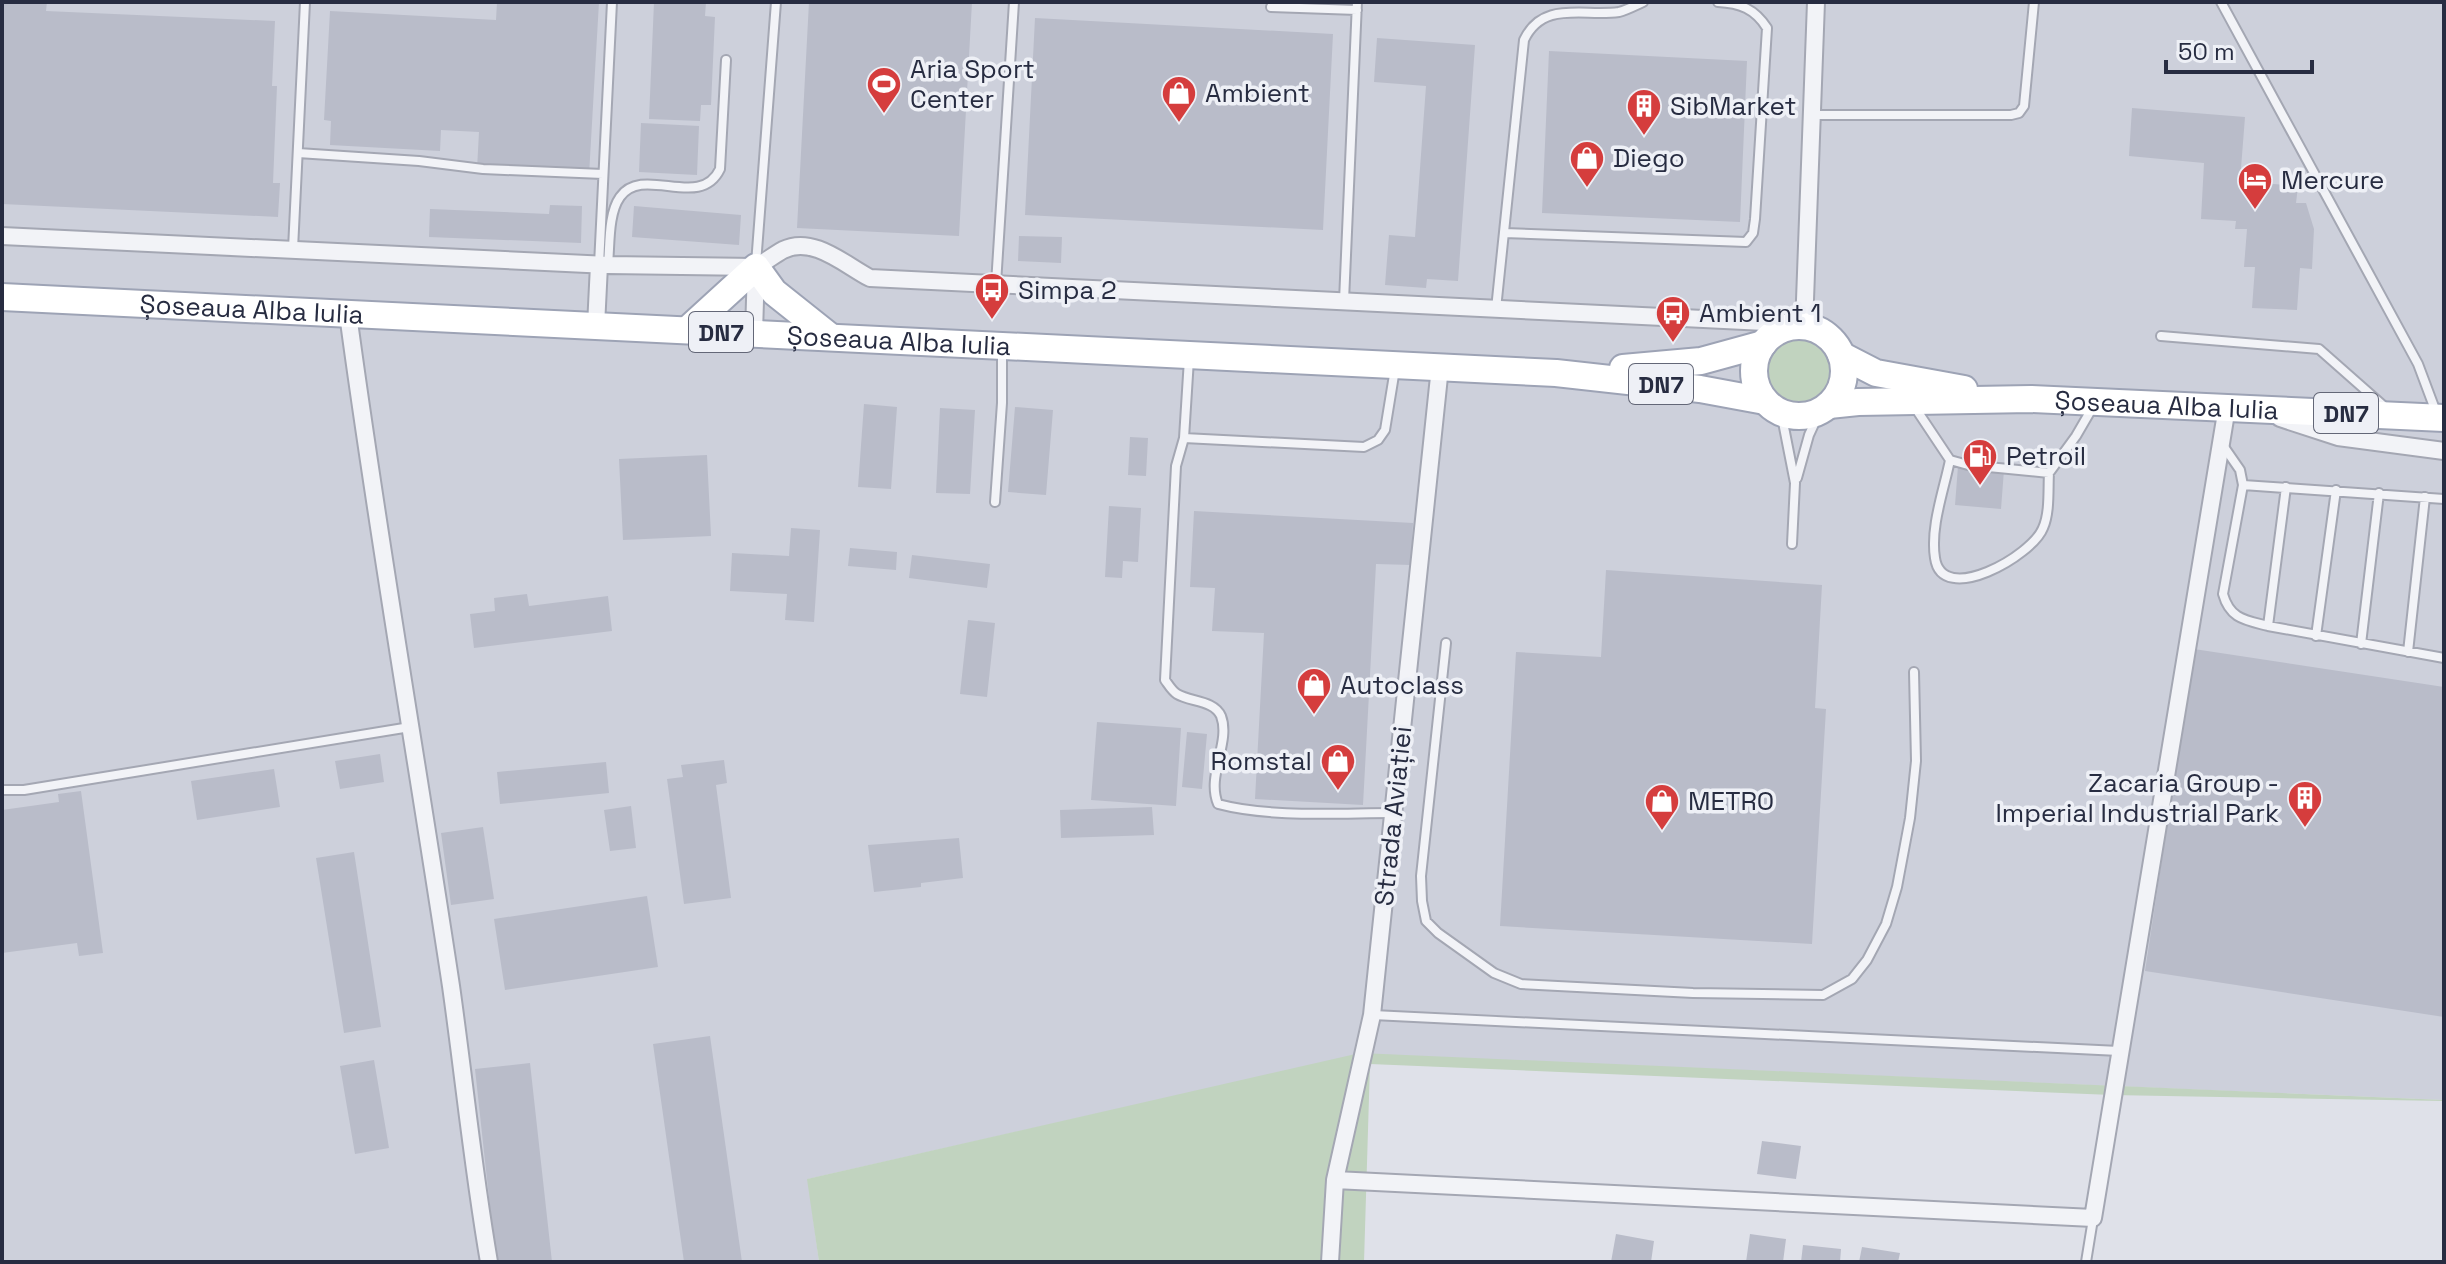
<svg xmlns="http://www.w3.org/2000/svg" width="2446" height="1264" viewBox="0 0 2446 1264" font-family="'Space Grotesk',sans-serif">
  <style>
    .built { fill: #cdd0db }
    .green { fill: #c1d3bf }
    .building { fill: #b9bcc9 }
    .lines { fill: none; stroke-linecap: round; stroke-linejoin: round }
    .service-casing { stroke: #a4a7b3; stroke-width: 12 }
    .minor-casing { stroke: #a4a7b3; stroke-width: 20 }
    .primary-casing { stroke: #9da3b5; stroke-width: 30 }
    .service { stroke: #f2f3f7; stroke-width: 8 }
    .minor { stroke: #f2f3f7; stroke-width: 16 }
    .primary { stroke: #fff; stroke-width: 26 }
    .labels { text-anchor: middle; dominant-baseline: central; stroke-width: 7; stroke-linejoin: round; paint-order: stroke }
    .shield { fill: #eef0f6; stroke: #636777; stroke-width: 2 }
    .shield-label { font-size: 24px; font-weight: bold; fill: #272c41 }
    .poi-label { font-size: 26px; fill: #272c41; stroke: #eef0f6; text-anchor: start }
    .street-label { font-size: 26px; fill: #272c41; stroke: #eef0f6 }
  </style>
  <rect width="100%" height="100%" fill="#dfe1e9"/>
  <path class="built" d="M2 2H2444V1100L1360 1054 808 1179 819 1262H2Z"/>
  <path class="green" d="M1764 372a35 35 0 1 1 70 0a35 35 0 1 1-70 0Z
    M1360 1053 2444 1100V1101L2112 1095 1370 1064 1364 1262H819L807 1179Z"/>
  <path class="building" d="M2 2H47L46 11 275 21 272 86H277L273 183H280L278 217 2 204Z
    M497 2H599L589 175 477 169 479 132 441 130 440 151 330 145 331 121 324 120 330 11 496 20Z
    M654 2H706L705 16 715 17 711 105H701L700 121 649 119Z
    M809 2H972L959 236 797 228Z
    M1035 18 1333 34 1323 230 1025 215Z
    M1377 38 1475 45 1458 281 1427 279 1426 288 1385 285 1389 235 1415 237 1426 86 1374 82Z
    M1549 51 1747 61 1740 222 1542 213Z
    M2132 108 2245 117 2240 181 2298 186 2296 203H2306L2314 229 2312 269 2300 268 2297 310 2252 308 2255 267H2244L2247 229H2235L2236 221 2201 219 2204 163 2129 156Z
    M641 123 699 126 697 175 639 172Z
    M550 205 582 206 581 243 429 237 430 209 549 214Z
    M634 206 741 215 739 245 632 237Z
    M1019 236 1062 237 1061 263 1018 261Z
    M864 404 897 407 891 489 858 487Z
    M1015 407 1053 410 1046 495 1008 492Z
    M940 408 975 410 970 494 936 493Z
    M1130 437 1148 438 1146 476 1128 475Z
    M707 455 711 536 623 540 619 459Z
    M1958 466 2004 470 2001 509 1955 505Z
    M1109 506 1141 508 1138 562 1123 561 1122 578 1105 577Z
    M1194 511 1413 523 1411 565 1376 564 1363 805 1255 799 1264 633 1212 631 1215 588 1190 587Z
    M791 528 820 530 814 622 785 620 787 594 730 591 732 553 789 556Z
    M850 548 897 552 896 570 848 566Z
    M912 555 990 564 987 588 909 578Z
    M1606 570 1822 585 1815 708 1826 709 1812 944 1500 926 1516 652 1601 657Z
    M527 594 529 606 608 596 612 631 474 648 470 614 495 611 494 598Z
    M968 620 995 623 987 697 960 694Z
    M2194 649 2444 687V1017L2145 971Z
    M1097 722 1181 728 1176 806 1091 800Z
    M1187 732 1207 734 1202 789 1182 787Z
    M380 754 384 782 340 789 335 761Z
    M724 760 727 783 716 785 731 898 684 904 667 779 683 777 681 765Z
    M606 762 609 793 500 804 497 772Z
    M274 769 280 807 197 820 191 781Z
    M81 791 103 953 79 956 77 943 2 953V810L59 802 58 794Z
    M631 806 636 848 610 851 604 810Z
    M1152 807 1154 835 1061 838 1060 810Z
    M483 827 494 899 451 905 441 833Z
    M959 838 963 878 921 883V887L874 892 868 845Z
    M354 852 381 1027 344 1033 316 858Z
    M647 896 658 967 505 990 494 919Z
    M710 1036 742 1262H684L653 1044Z
    M374 1060 389 1148 355 1154 340 1066Z
    M530 1063 552 1262H496L475 1069Z
    M1762 1141 1801 1146 1796 1179 1757 1174Z
    M1616 1234 1654 1241 1651 1262H1611Z
    M1750 1234 1786 1239 1783 1262H1746Z
    M1803 1245 1841 1249 1840 1262H1801Z
    M1862 1247 1900 1253 1898 1262H1859Z"/>
  <g class="lines">
    <g class="service-casing">
      <path id="service" d="M2221 2 2418 364 2436 412
        M1271 7 1357 10
        M1813 115H2011L2019 113 2024 106 2034 2
        M298 153 419 161 483 169 603 174
        M1504 233 1746 242 1753 233 1755 219 1767 28C1755 9 1740 3 1718 2
        M293 249 305 2
        M608 264C610 245 608 214 620 197 643 164 700 211 720 169L726 60
        M756 264 776 2
        M599 265 612 2
        M996 284 1014 2
        M1344 301 1357 2
        M1496 309 1524 40C1543 0 1583 17 1619 12 1627 10 1636 5 1643 2
        M2161 336 2319 349 2387 409
        M1189 359 1184 438 1176 466 1165 680C1168 684 1172 691 1177 694 1190 702 1214 700 1221 716 1231 742 1206 776 1218 804 1271 818 1338 813 1393 813
        M1914 406 1950 460 1968 465 2049 473 2076 436 2094 405
        M1781 412 1795 483 1792 544
        M1184 438 1364 447 1378 440 1385 430 1395 369
        M2222 444 2240 470 2243 485 2223 594C2230 619 2245 620 2268 626L2444 658
        M1950 460C1944 490 1930 527 1935 558 1942 607 2032 556 2043 528 2050 513 2048 489 2049 473
        M1797 478 1809 435 1820 411
        M2243 485 2444 499
        M995 502 1002 403V350
        M2268 626 2286 487
        M2316 636 2336 490
        M1446 643 1421 876 1422 901 1426 921 1438 933 1494 973 1521 984 1693 993 1823 995 1852 979 1867 960 1886 924 1897 887 1910 818 1916 761 1914 672
        M2361 644 2379 493
        M2408 652 2425 497
        M2 790H24L410 727
        M1373 1015 2119 1051
        M2086 1262 2093 1219"/>
    </g>
    <g class="minor-casing">
      <path id="minor" d="M2 236 608 265 756 267
        M348 314C378 538 417 761 451 986 464 1078 473 1170 489 1262
        M596 326 599 265
        M1804 327 1816 2
        M754 333 756 267C765 262 774 255 783 250 813 235 845 265 870 278L1765 322 1794 327
        M2280 418 2338 437 2444 451
        M1335 1180 2093 1218 2227 407
        M1330 1262 1335 1180 1372 1015 1440 367"/>
    </g>
    <g class="primary-casing">
      <g id="primary">
        <path id="s1" d="M2 297 1556 373 1700 389 1765 401"/>
        <circle cx="1799" cy="371" r="45"/>
        <path d="M687 330 756 267 774 292 828 335"/>
        <path d="M1841 355 1876 373 1964 389"/>
        <path d="M1623 368 1701 361 1763 344"/>
        <path id="s2" d="M1829 405 1858 402 2031 399 2444 418"/>
      </g>
    </g>
    <use href="#service" class="service"/>
    <use href="#minor" class="minor"/>
    <use href="#primary" class="primary"/>
  </g>
  <defs>
    <g id="stadium-pin" transform="scale(1.8)"><path d="M0 17L-7.5 6A9.5 9.5 0 1 1 7.5 6Z" fill="#d53d3d" stroke="#eef0f6"/><path d="M0-5a6.5 5 0 1 0 0 10a6.5 5 0 1 0 0-10ZM-3.5-1.8h7v3.6h-7Z" fill="#fff"/></g>
    <g id="shop-pin" transform="scale(1.8)"><path d="M0 17L-7.5 6A9.5 9.5 0 1 1 7.5 6Z" fill="#d53d3d" stroke="#eef0f6"/><path d="M-5-2.5h2.3a2.7 3.5 0 0 1 5.4 0H5L5.5 6h-11ZM-1.5-2.5h3a1.5 2.3 0 0 0-3 0Z" fill="#fff"/></g>
    <g id="building-pin" transform="scale(1.8)"><path d="M0 17L-7.5 6A9.5 9.5 0 1 1 7.5 6Z" fill="#d53d3d" stroke="#eef0f6"/><path d="M-4-6H4V6H1V3H-1V6H-4ZM-2.5-4.3h1.7v1.8h-1.7ZM.8-4.3h1.7v1.8H.8ZM-2.5-1h1.7V.8h-1.7ZM.8-1h1.7V.8H.8Z" fill="#fff"/></g>
    <g id="hotel-pin" transform="scale(1.8)"><path d="M0 17L-7.5 6A9.5 9.5 0 1 1 7.5 6Z" fill="#d53d3d" stroke="#eef0f6"/><path d="M-6-4.5h1.5V1H6V5H4.5V3h-9V5H-6ZM-4 0a1.8 1.8 0 1 1 3.6 0ZM.5 0V-2.5h3Q6-2.5 6 0Z" fill="#fff"/></g>
    <g id="bus-pin" transform="scale(1.8)"><path d="M0 17L-7.5 6A9.5 9.5 0 1 1 7.5 6Z" fill="#d53d3d" stroke="#eef0f6"/><path d="M-5-6H5V4H4V6H2V4H-2V6H-4V4H-5ZM-3.5-4V0h7V-4ZM-3.5 1.2v1.5H-2V1.2ZM2 1.2v1.5H3.5V1.2Z" fill="#fff"/></g>
    <g id="fuel-pin" transform="scale(1.8)"><path d="M0 17L-7.5 6A9.5 9.5 0 1 1 7.5 6Z" fill="#d53d3d" stroke="#eef0f6"/><path d="M-5.5-6h7V0h2V4h1.3V-2.5L3-4.5l.8-.8L6-3V5H2.5V1h-1V6h-7ZM-4.2-4.7v3.2H.2V-4.7Z" fill="#fff"/></g>
  </defs>
  <g fill-rule="evenodd">
    <use href="#stadium-pin" x="884" y="84"/>
    <use href="#shop-pin" x="1179" y="93"/>
    <use href="#building-pin" x="1644" y="106"/>
    <use href="#shop-pin" x="1587" y="158"/>
    <use href="#hotel-pin" x="2255" y="180"/>
    <use href="#bus-pin" x="992" y="290"/>
    <use href="#bus-pin" x="1673" y="313"/>
    <use href="#fuel-pin" x="1980" y="456"/>
    <use href="#shop-pin" x="1314" y="685"/>
    <use href="#shop-pin" x="1338" y="761"/>
    <use href="#building-pin" x="2305" y="798"/>
    <use href="#shop-pin" x="1662" y="801"/>
  </g>
  <g class="labels">
    <g class="shield">
      <rect x="689" y="312" width="64" height="40" rx="6"/>
      <rect x="1629" y="364" width="64" height="40" rx="6"/>
      <rect x="2314" y="393" width="64" height="40" rx="6"/>
    </g>
    <g class="shield-label">
      <text x="721" y="332">DN7</text>
      <text x="1661" y="384">DN7</text>
      <text x="2346" y="413">DN7</text>
    </g>
    <g class="poi-label">
      <text x="910" y="69">Aria Sport<tspan x="910" dy="30">Center</tspan></text>
      <text x="1205" y="93">Ambient</text>
      <text x="1670" y="106">SibMarket</text>
      <text x="1613" y="158">Diego</text>
      <text x="2281" y="180">Mercure</text>
      <text x="1018" y="290">Simpa 2</text>
      <text x="1699" y="313">Ambient 1</text>
      <text x="2006" y="456">Petroil</text>
      <text x="1340" y="685">Autoclass</text>
      <text x="1312" y="761" text-anchor="end">Romstal</text>
      <text x="2279" y="783" text-anchor="end">Zacaria Group -<tspan x="2279" dy="30">Imperial Industrial Park</tspan></text>
      <text x="1688" y="801">METRO</text>
    </g>
    <g class="street-label">
      <text stroke="none"><textPath href="#s1" startOffset="250">Șoseaua Alba Iulia</textPath></text>
      <text stroke="none"><textPath href="#s1" startOffset="898">Șoseaua Alba Iulia</textPath></text>
      <text stroke="none"><textPath href="#s2" startOffset="338">Șoseaua Alba Iulia</textPath></text>
      <text transform="translate(1393 816) rotate(-84)">Strada Aviației</text>
    </g>
  </g>
  <rect width="2446" height="1264" fill="none" stroke="#272c41" stroke-width="8"/>
  <path d="M2166 60v12h146v-12" fill="none" stroke="#272c41" stroke-width="4"/>
  <text x="2178" y="60" font-size="24" fill="#272c41" stroke="#eef0f6" stroke-width="6" paint-order="stroke">50 m</text>
</svg>
